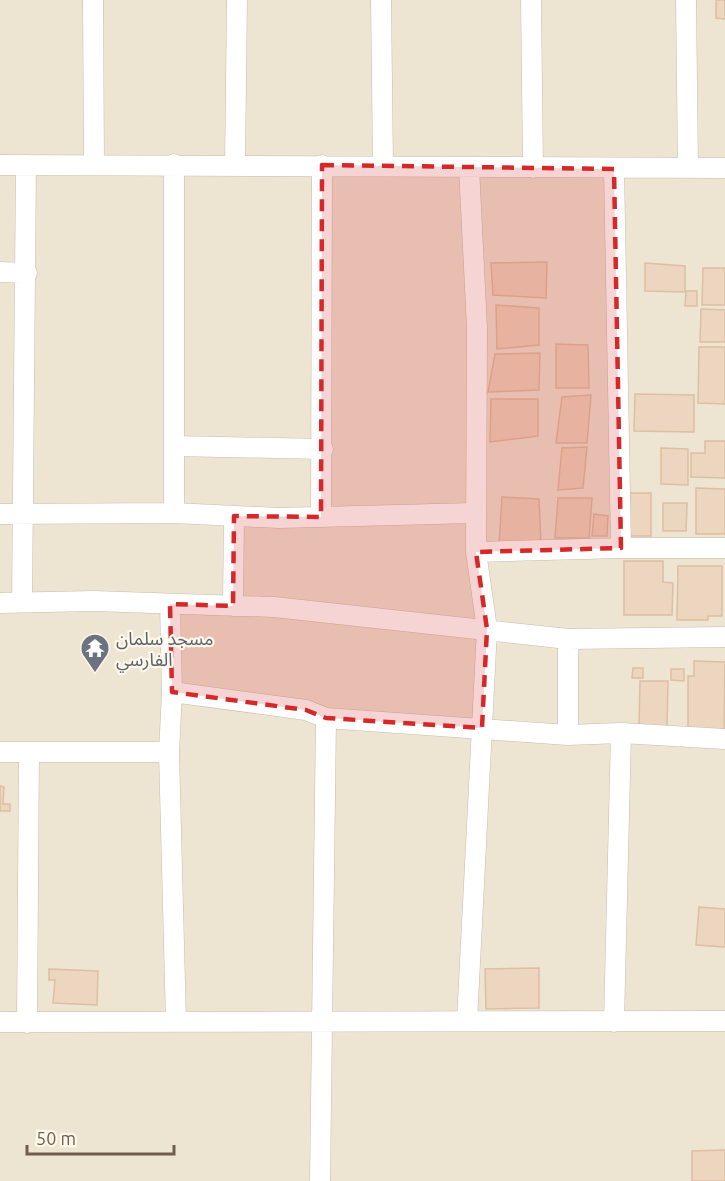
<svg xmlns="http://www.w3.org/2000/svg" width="725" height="1181" viewBox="0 0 725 1181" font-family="Ubuntu,'Noto Sans Arabic',sans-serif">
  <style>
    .residential { fill: #ede4d2 }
    .building { fill: #ecd6bf; stroke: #ddbfa1; stroke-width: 1.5 }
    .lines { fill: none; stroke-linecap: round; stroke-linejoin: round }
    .minor-casing { stroke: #c9bcac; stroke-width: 21 }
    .minor { stroke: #fff; stroke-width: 20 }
    .marked { fill: #d62828; fill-opacity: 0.2; stroke: #d62828; stroke-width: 4.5; stroke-dasharray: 12 8; stroke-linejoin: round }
    .labels { text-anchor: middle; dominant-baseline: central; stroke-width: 4.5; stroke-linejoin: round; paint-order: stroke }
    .worship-label { font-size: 18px; fill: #5b616d; stroke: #fdf8ea; text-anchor: start }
  </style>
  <rect width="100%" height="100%" fill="#faf4e4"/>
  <path class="residential" d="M0 0H725V1181H0Z"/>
  <path class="building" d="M716 0H725V19L716 18Z
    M547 262 546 298 493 295 491 263Z
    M645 263 685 266V292L645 291Z
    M703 268H725V305H702Z
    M686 291H697V306H685Z
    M496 305 539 308V345L497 349Z
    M701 309 725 310V342H700Z
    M556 344 588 345 589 388H556Z
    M699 347H725V404L698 403Z
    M540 353 539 390 488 392 495 354Z
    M635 394 694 395V432L634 431Z
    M591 395 587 443H556L562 397Z
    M491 399H538V436L490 442Z
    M705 441H725V478L691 477V453H705Z
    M587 447 583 488 558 490 562 448Z
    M661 448 688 449V485L661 484Z
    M696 488 725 489V534H696Z
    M630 493H651V536H630Z
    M502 497 539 499 541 543 499 546Z
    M558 498H592L589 538H555Z
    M663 503H687L686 531H663Z
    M594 514 608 516 607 536H592Z
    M624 561H663V582L673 583 672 615H624Z
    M678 566H722V616H708V620H677Z
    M694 661 725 662 724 730 688 729V676H694Z
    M633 668H643V678H632Z
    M671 669H684V681L671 680Z
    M640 681H668L667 726H639Z
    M0 786 4 787 3 804H10V811H0Z
    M699 907 725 909V947L696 945Z
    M539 968V1008L486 1009 485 969Z
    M49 969 98 971 97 1005 53 1003 55 980H49Z
    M725 1150V1181H692V1151Z"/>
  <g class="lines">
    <g class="minor-casing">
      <path id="minor" d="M93 0 94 164
        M381 0 383 165
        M531 0 533 168
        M686 0 688 168
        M0 165 725 168
        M235 165 237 0
        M614 169 621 548
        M0 272 27 273
        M174 446 323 449
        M174 513V164
        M0 514 174 513 279 518 474 513
        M321 517 322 165
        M476 552 621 548H725
        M22 602 26 165
        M0 603 94 601 274 607 568 639 725 637
        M170 604 172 692 169 752 176 1022
        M233 606 234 516
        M172 692 306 710 326 718 568 735 621 733 725 739
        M568 735V639
        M0 752H169
        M467 1021 487 629 476 552 477 328 469 167
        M0 1022 725 1021
        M614 1022 621 733
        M27 1023 29 752
        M320 1181 326 718"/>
    </g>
    <use href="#minor" class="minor"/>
  </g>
  <path class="marked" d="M322 165 614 169 621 548 476 552 487 629 482 728 326 718 306 710 172 692 170 604 233 606 234 516 321 517Z"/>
  <defs>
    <g id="temple-pin" transform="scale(1.5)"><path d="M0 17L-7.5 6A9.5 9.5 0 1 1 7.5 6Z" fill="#6b7280" stroke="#fdf8ea"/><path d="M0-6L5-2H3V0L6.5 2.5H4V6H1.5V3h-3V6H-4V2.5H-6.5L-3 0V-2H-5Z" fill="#fff"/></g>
  </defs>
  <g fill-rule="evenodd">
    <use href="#temple-pin" x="95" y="648"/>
  </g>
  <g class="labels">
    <g class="worship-label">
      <text x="116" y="638">مسجد سلمان<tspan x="116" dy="21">الفارسي</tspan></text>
    </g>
  </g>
  <path d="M27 1145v9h147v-9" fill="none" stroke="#6f5d4d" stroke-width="3"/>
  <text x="36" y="1145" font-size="18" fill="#6f5d4d" stroke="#fdf8ea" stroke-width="4.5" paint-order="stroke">50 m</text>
</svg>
